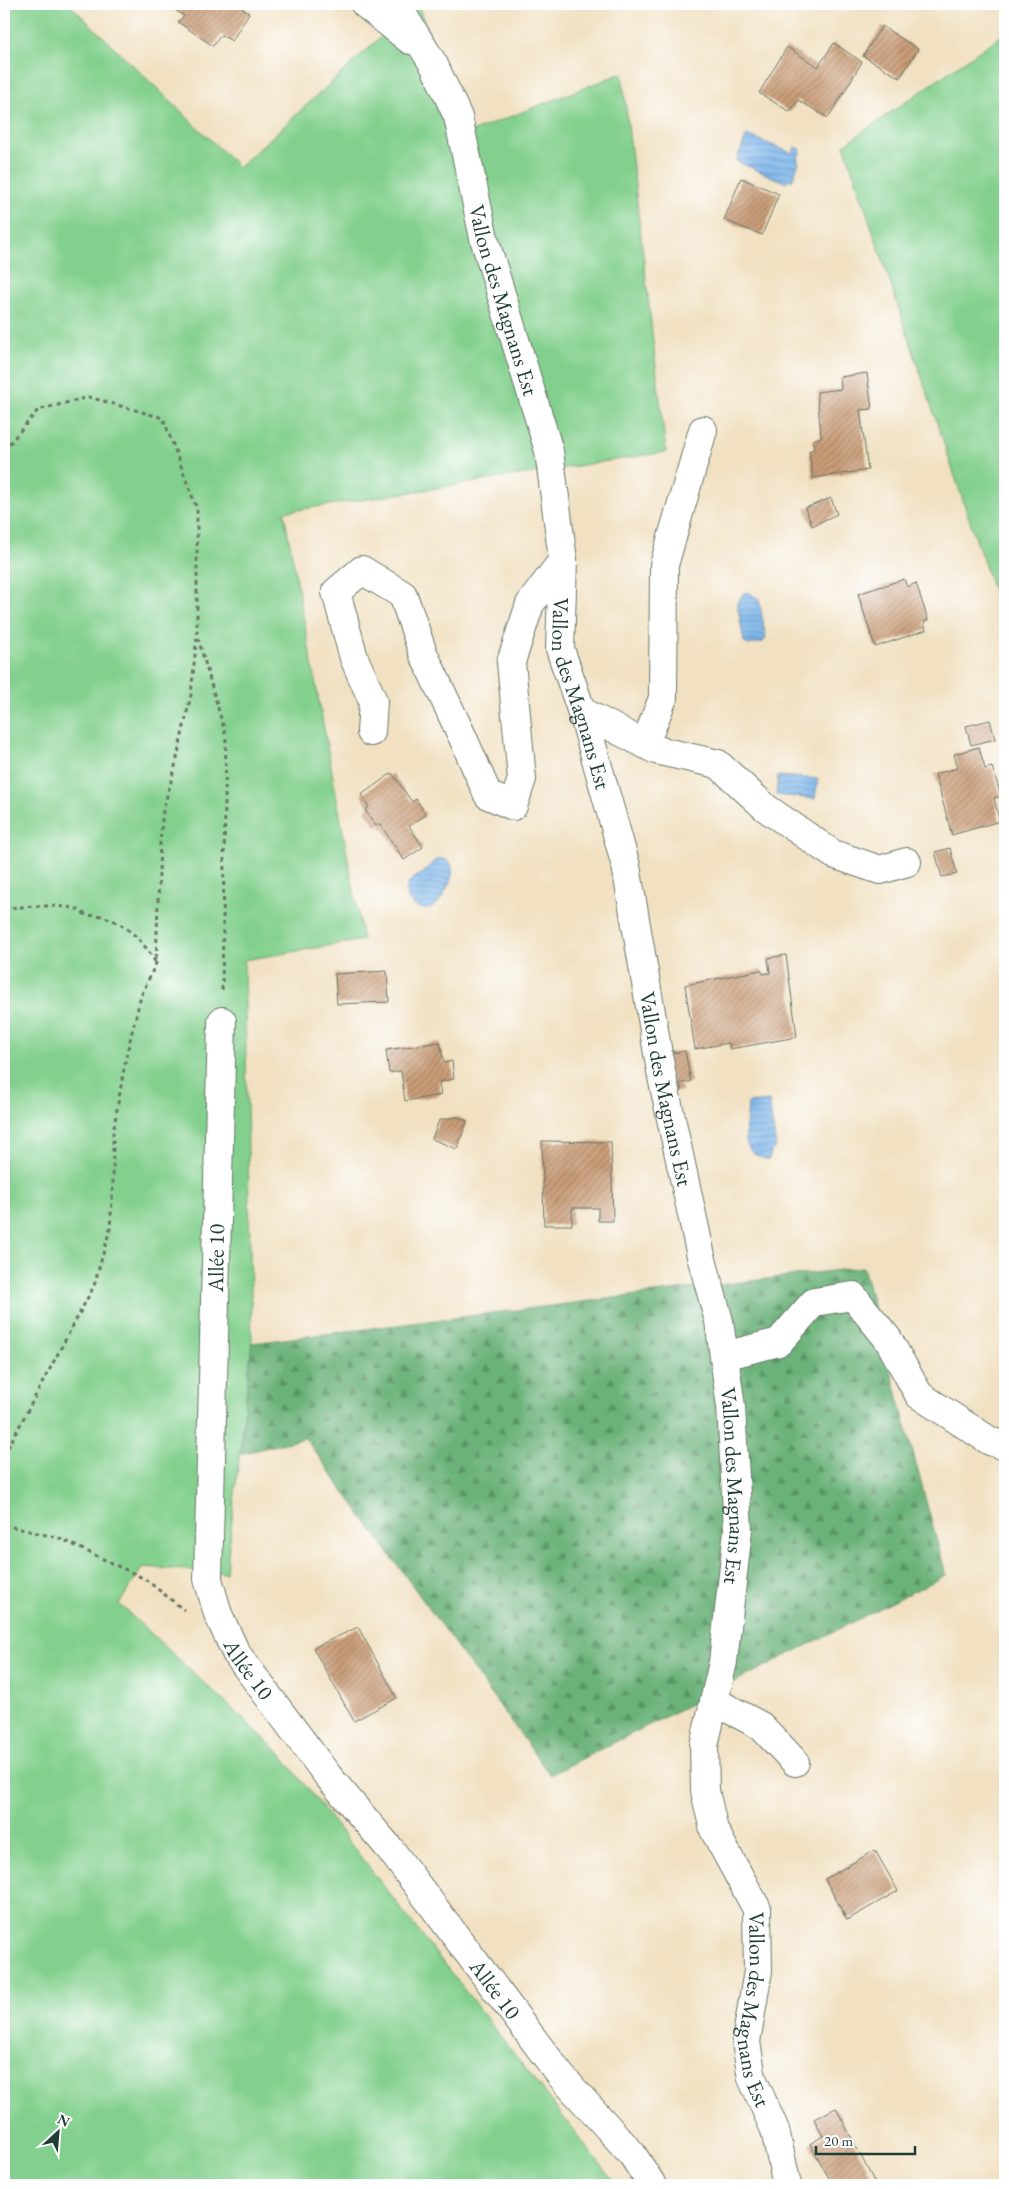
<svg xmlns="http://www.w3.org/2000/svg" width="1009" height="2189" viewBox="0 0 1009 2189" font-family="'EB Garamond',serif">
  <style>
    .green { fill: #83d08e; stroke: #518661 }
    .forest { fill: url(#forest-firs); stroke: #447856 }
    .water { fill: url(#water-rules); stroke: #4c788f }
    .building { fill: url(#building-hatch) }
    .lines { fill: none; stroke-linecap: round; stroke-linejoin: round }
    .minor-casing { stroke: #687666; stroke-width: 30 }
    .path { stroke: #687666; stroke-width: 3; stroke-dasharray: 4 4; stroke-linecap: butt }
    .minor { stroke: #fff; stroke-width: 28 }
    .labels { text-anchor: middle; dominant-baseline: central; stroke-width: 4; stroke-linejoin: round; paint-order: stroke }
    .street-label { font-size: 22px; fill: #1f3d34; stroke: #fff }
  </style>
  <defs>
    <pattern id="forest-firs" width="22" height="20" patternUnits="userSpaceOnUse" patternTransform="scale(1.25)"><rect width="22" height="20" fill="#6ab279"/><path d="M5 1l3.5 6h-7zM16 11l3.5 6h-7z" fill="#579264"/></pattern>
    <pattern id="water-rules" width="6" height="5" patternUnits="userSpaceOnUse" patternTransform="scale(1.25)"><rect width="6" height="5" fill="#78b3ea"/><path d="M0 2.5h6" fill="none" stroke="#6293be"/></pattern>
    <pattern id="building-hatch" width="6" height="6" patternUnits="userSpaceOnUse" patternTransform="scale(1.25)"><rect width="6" height="6" fill="#ca9d78"/><path d="M-1 1l2-2M0 6l6-6M5 7l2-2" fill="none" stroke="#a38163"/></pattern>
  </defs>
  <rect width="100%" height="100%" fill="#fff"/>
  <filter id="ink" filterUnits="userSpaceOnUse"><feTurbulence type="fractalNoise" baseFrequency=".02" numOctaves="2"/><feDisplacementMap in="SourceGraphic" scale="10" xChannelSelector="R" yChannelSelector="G"/><feConvolveMatrix kernelMatrix="1 2 1 2 8 2 1 2 1" color-interpolation-filters="sRGB"/></filter>
  <filter id="wash" filterUnits="userSpaceOnUse"><feTurbulence type="fractalNoise" baseFrequency=".0096" numOctaves="4" result="noise"/><feDisplacementMap in="SourceGraphic" scale="20" xChannelSelector="R" yChannelSelector="G"/><feGaussianBlur stdDeviation="1.12" result="paint"/><feColorMatrix in="noise" values="0 0 0 0 0 0 0 0 0 0 0 0 0 0 0 0 0 1.4 0 .05"/><feComposite in="paint" operator="in"/></filter>
  <g filter="url(#wash)">
    <rect width="100%" height="100%" fill="#f1e1c2"/>
    <path class="green" d="M4 4H69L239 167 417 4 471 132 622 73 666 452 284 512 363 940 244 960 252 1343 226 1573 143 1567 119 1604 280 1753 616 2185H4Z
      M1005 33V626L844 145Z"/>
    <path class="forest" d="M863 1267 946 1575 550 1775 305 1438 240 1454 252 1343Z"/>
    <path class="water" d="M747 135 792 153 795 147 801 149 797 161 799 162 792 181 788 179 786 183 736 161Z
      M747 592 759 599 766 638 763 642 748 645 744 642 737 603 743 594Z
      M778 776 818 779 815 799 776 795Z
      M437 859H444L450 862C455 871 451 880 447 888 444 895 439 903 433 907 419 914 401 900 408 885 410 878 417 877 423 873 428 869 431 863 437 859Z
      M769 1101 776 1147 771 1152 769 1160C736 1152 747 1131 748 1103Z"/>
    <g id="blocks">
      <path class="building" d="M173 4H245L242 8 249 13 232 41 221 35 213 46 178 22 184 16 171 7Z
        M882 26 918 49 900 78 863 56Z
        M834 43 862 62 828 118 798 100 790 112 759 93 787 47 818 67Z
        M741 178 779 194 762 235 724 220Z
        M867 373 872 409 860 410 868 470 813 478 809 451 814 449 813 440 821 437 817 392 841 389 840 377Z
        M831 498 837 514 812 526 805 508Z
        M904 579 907 587 916 583 928 620 924 622 926 630 875 647 858 594Z
        M990 720 995 739 971 745 966 726Z
        M979 747 985 769 992 767 1001 796 994 798 1000 821 952 835 935 774 958 768 954 754Z
        M392 773 412 802 416 799 426 815 409 826 423 847 404 860 380 824 376 826 365 810 369 807 361 795Z
        M950 848 957 874 942 877 935 852Z
        M786 955 797 1037 730 1049 729 1043 695 1049 685 985 761 970 763 974 770 973 768 958Z
        M387 971 389 1002 337 1004 335 974Z
        M440 1042 444 1063 452 1061 454 1079 439 1082 441 1095 405 1101 401 1071 389 1073 386 1050Z
        M685 1051 691 1082 680 1083 682 1091 673 1092 666 1054Z
        M457 1117 467 1121 457 1149 432 1139 439 1120Z
        M542 1141 611 1142 613 1221H598V1208H572V1225H544Z
        M358 1627 397 1698 354 1721 313 1648Z
        M875 1850 898 1891 847 1920 825 1879Z
        M836 2108 876 2185H833L810 2144 823 2136 814 2119Z"/>
    </g>
  </g>
  <g filter="url(#ink)">
    <use href="#blocks" fill-opacity="0" stroke="#687666" stroke-width="1"/>
    <g class="lines">
      <g class="minor-casing">
        <g id="minor">
          <path d="M365 4 410 40"/>
          <path id="s1" d="M396 4 434 65 458 117 484 238 549 451 563 560 560 649 586 724 626 866 662 1077 701 1256 719 1321 731 1407 738 1530 723 1662 704 1746 705 1791 714 1830 757 1909 758 1971 746 2042 752 2078 775 2130 787 2185"/>
          <path d="M581 711 656 750 718 764 766 808 833 854 880 870 907 862"/>
          <path d="M371 732 373 701 354 658 336 592 362 570 403 595 423 653 463 738 488 795 513 806 522 779 511 662 530 604 563 560"/>
          <path d="M645 744 663 698 664 565 703 430"/>
          <path id="s2" d="M222 1021 208 1579 218 1614 236 1653 328 1776 390 1849 561 2076 632 2154 652 2185"/>
          <path d="M724 1356 779 1342 814 1302 853 1296 888 1339 919 1395 990 1441 1005 1446"/>
          <path d="M714 1701 761 1726 795 1762"/>
        </g>
      </g>
      <path class="path" d="M4 450 38 410 89 397 163 418 197 509V635L191 695 174 771 163 810 160 842 156 963 141 996 127 1052 113 1132V1187L110 1229 94 1286 4 1455
        M198 638 226 736 222 991
        M4 909C24 906 57 904 77 909 80 910 83 914 87 915 92 916 97 915 102 916 127 924 143 941 156 963
        M4 1525 59 1538 145 1579 184 1610"/>
      <use href="#minor" class="minor"/>
    </g>
  </g>
  <g class="labels">
    <g class="street-label">
      <text stroke="none"><textPath href="#s1" startOffset="318">Vallon des Magnans Est</textPath></text>
      <text stroke="none"><textPath href="#s1" startOffset="722">Vallon des Magnans Est</textPath></text>
      <text stroke="none"><textPath href="#s1" startOffset="1128">Vallon des Magnans Est</textPath></text>
      <text transform="translate(216 1258) rotate(-89)">Allée 10</text>
      <text stroke="none"><textPath href="#s1" startOffset="1532">Vallon des Magnans Est</textPath></text>
      <text stroke="none"><textPath href="#s2" startOffset="658">Allée 10</textPath></text>
      <text stroke="none"><textPath href="#s2" startOffset="1062">Allée 10</textPath></text>
      <text stroke="none"><textPath href="#s1" startOffset="2072">Vallon des Magnans Est</textPath></text>
    </g>
  </g>
  <rect width="1009" height="2189" fill="none" stroke="#fff" stroke-width="20"/>
  <g transform="translate(58 2132) rotate(26)" stroke="#ffffff" stroke-width="4" paint-order="stroke">
  <path d="M0-4L9 19L0 12L-9 19Z" fill="#1f3d34"/>
  <text y="-8" font-size="14" font-weight="bold" text-anchor="middle" fill="#1f3d34">N</text>
  </g>
  <path d="M816 2146v8h99v-8" fill="none" stroke="#1f3d34" stroke-width="2.5"/>
  <text x="824" y="2146" font-size="15" fill="#1f3d34" stroke="#ffffff" stroke-width="4" paint-order="stroke">20 m</text>
</svg>
